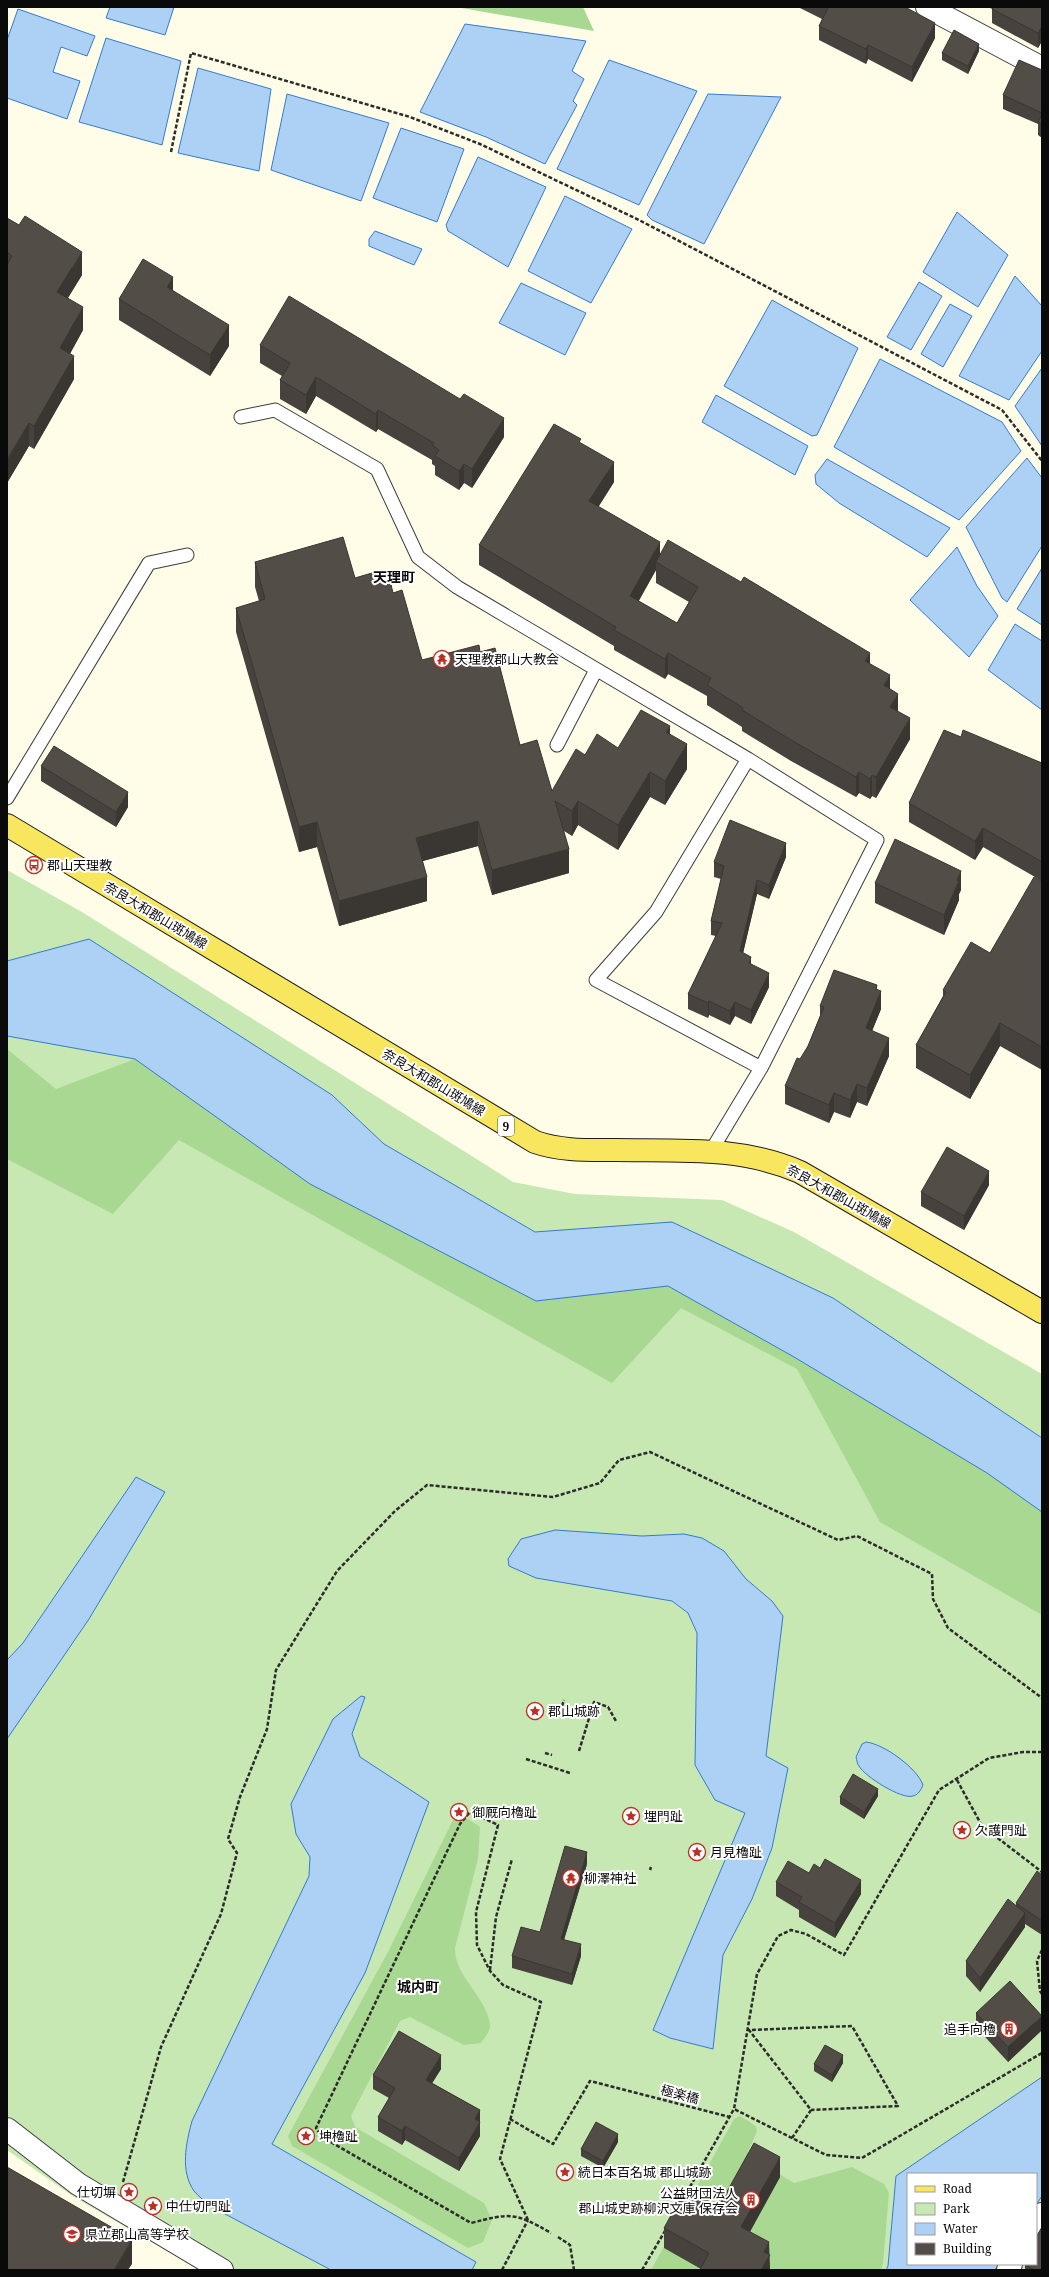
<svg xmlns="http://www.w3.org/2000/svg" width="1049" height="2277" viewBox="0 0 1049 2277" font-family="'Noto Serif','Noto Sans JP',serif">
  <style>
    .green { fill: #c7e8b3; fill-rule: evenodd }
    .forest { fill: #a8d892 }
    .water { fill: #add1f5; stroke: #347bcc }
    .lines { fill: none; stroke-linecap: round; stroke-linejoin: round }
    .lane-casing { stroke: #3d3d3d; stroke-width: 15 }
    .street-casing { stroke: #3d3d3d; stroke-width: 24 }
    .primary-casing { stroke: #1b1b1b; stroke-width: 24 }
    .path { stroke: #2c2c2c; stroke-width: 2.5; stroke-dasharray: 4 2; stroke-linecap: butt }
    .lane { stroke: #fff; stroke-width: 13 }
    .street { stroke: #fff; stroke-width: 22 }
    .primary { stroke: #f8e75e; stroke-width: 22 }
    .wall { fill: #47423d; fill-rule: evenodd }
    .shaded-wall { fill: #3a3632 }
    .building { fill: #534d47; stroke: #3a3632 }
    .labels { text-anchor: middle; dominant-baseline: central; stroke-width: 4; stroke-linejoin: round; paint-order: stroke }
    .shield { fill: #fff; stroke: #545454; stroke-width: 1 }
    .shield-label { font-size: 12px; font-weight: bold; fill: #0a0a0a }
    .poi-label { font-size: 13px; fill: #0a0a0a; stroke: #fff; text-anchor: start }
    .street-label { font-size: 13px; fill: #0a0a0a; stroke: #fff }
    .neighbourhood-label { font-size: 14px; font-weight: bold; fill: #0a0a0a; stroke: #fff }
  </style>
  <rect width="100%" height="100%" fill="#fffde7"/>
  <path class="green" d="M7 870 82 912 513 1182 575 1194 722 1200 794 1232 1042 1374V2270H200L74 2197 7 2150ZM908 2174H1036V2264H908Z"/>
  <path class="forest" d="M456 7H583L594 31Z
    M7 1049 56 1089 135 1059 549 1283 671 1238 1042 1438V1615L880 1522 797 1369 681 1308 612 1383 179 1140 113 1214 7 1159Z
    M468 1819 480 1827 478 1859 455 1948C454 1976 486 1996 490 2024 491 2031 484 2038 481 2043L464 2045 410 2017 400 2021 351 2116 355 2127 484 2203 492 2220 483 2242 468 2248 292 2146 288 2136 388 1952 453 1820Z
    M740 2116 756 2126 757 2131 748 2152 749 2156 794 2183 852 2167 884 2184 889 2193 883 2263 881 2270H651L734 2119Z"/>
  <path class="water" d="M110 7H174L165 35 106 18Z
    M18 9 95 36 87 56 61 47 53 72 80 81 67 119 7 98V40Z
    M465 24 586 41 572 71 584 79 573 101 577 105 545 164 486 137 420 112Z
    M106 38 181 61 162 145 79 122Z
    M609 60 697 91 639 205 557 169Z
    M198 68 271 89 259 171 178 153Z
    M287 94 389 123 361 201 271 170Z
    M708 94 781 97 704 244 652 220 647 215Z
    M401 128 464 149 437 222 373 198Z
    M478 157 546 187 508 267 448 231 446 225Z
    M565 196 632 229 591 303 528 271Z
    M957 212 1008 255 978 307 923 272Z
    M375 231 422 249 414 265 369 246V239Z
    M1015 276 1042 306V351L1009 400 959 376Z
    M919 282 942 296 911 350 887 337Z
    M521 283 586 313 565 355 499 323Z
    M772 300 858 348 817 435 812 436 724 386Z
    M950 304 972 316 943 367 921 354Z
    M880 359 1002 422 1021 451 959 520 834 447Z
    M1042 368V446L1015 406Z
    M716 395 808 446 795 475 702 422Z
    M1027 458 1042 478V546L1007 602 1002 598 966 527Z
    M827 459 950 528 927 557 839 503 816 484 815 475Z
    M957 547 977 586 998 616 969 657 910 600Z
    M1042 568V625L1017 609Z
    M1015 624 1042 641V710L988 670Z
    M89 939 332 1095 384 1144 535 1232 672 1222 833 1298 1042 1438V1512L987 1473 794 1357 668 1286 536 1301 310 1184 135 1059 7 1036V961Z
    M136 1477 165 1492 89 1619 7 1739V1660L23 1643Z
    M555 1530 642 1536 684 1534 702 1538 724 1551 746 1579 772 1601 783 1616 766 1756 788 1768 772 1848 752 1899 723 1955 713 2049 670 2038 653 2030 745 1813 715 1800 695 1765 697 1633 688 1613 672 1601 536 1578 509 1566 508 1559 521 1539Z
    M361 1696 365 1697 352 1734 360 1757 429 1802 365 1973 272 2144 476 2262 472 2270H331L208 2205C204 2200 198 2196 194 2191 180 2171 186 2143 192 2121L309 1876 310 1857 296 1834 291 1804 333 1719Z
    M866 1742C884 1744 917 1768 923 1785 921 1790 918 1795 913 1796 902 1800 864 1776 859 1766 857 1764 857 1760 856 1757L862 1744Z
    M1042 2077V2196L1036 2205V2174H908V2264H999L995 2270H886L888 2266 896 2176Z"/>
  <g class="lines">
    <g class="lane-casing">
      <path id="lane" d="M241 417 275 410 377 469 418 557 457 587 748 759 877 840 761 1068 711 1151
        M557 745 596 670
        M748 759 656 912 596 980 761 1068
        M7 798 149 563 187 555"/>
    </g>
    <g class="street-casing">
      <path id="street" d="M927 7 1042 68
        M7 2129 78 2184 222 2270
        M1036 2224 1042 2214
        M1008 2270 1011 2264"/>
    </g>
    <g class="primary-casing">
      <path id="primary" d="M7 825 535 1142C561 1151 587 1150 614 1150 678 1151 741 1146 800 1172L1042 1312"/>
    </g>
    <path class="path" d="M171 152 191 53 410 117 480 144 639 220 1002 410 1042 461
      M562 1706 564 1700
      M579 1751 594 1702 608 1707 616 1721
      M1042 1752H1023L989 1758 939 1790 844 1955 806 1934 791 1930 778 1936 757 1974 734 2109 826 2155 862 2158 1042 2053
      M545 1753 552 1755
      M526 1759 570 1773
      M957 1780 982 1826 1042 1872
      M650 1870 651 1867
      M1042 1950 1037 1961 1040 1991 1042 1994
      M490 1970 496 1917 512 1859
      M510 2119 553 2144 590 2081 730 2117
      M792 2138 811 2110 749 2030 852 2026 898 2106 811 2110
      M123 2182 161 2047 221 1914 237 1853 228 1839 240 1797 267 1729 276 1670 337 1571 395 1511 427 1485 553 1497 600 1483 619 1460 650 1452 838 1540 857 1536 932 1574 933 1599 948 1628 1042 1698
      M687 2192 734 2109
      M528 2220 500 2159 541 2002 503 1985 490 1971 477 1945 476 1912 498 1825 470 1812 460 1824 316 2128 322 2137 471 2223C510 2213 515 2212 551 2233
      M558 2237 570 2245 574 2270
      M502 2270 528 2220
      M642 2270 665 2231"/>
    <use href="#lane" class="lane"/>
    <use href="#street" class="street"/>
    <use href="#primary" class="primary"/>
  </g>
  <path class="wall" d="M798 7H905L935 38 912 82 868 59 866 64 819 40V26L822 19Z
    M989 7H1042V41L1038 48 992 23V9Z
    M979 51 968 74 942 60V53Z
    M1042 70V138L1038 135V124L1003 109V95Z
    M7 218 82 275 68 298 83 330 70 354 74 379 34 449 29 446 7 483Z
    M173 291 229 346 210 376 119 320V299Z
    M260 345 504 437 472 488 464 483 459 490 435 475V466L432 464V460L378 429 376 432 316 396 306 414 280 399V380L282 376 260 363Z
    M581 443 614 482 598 507 660 554 870 664 890 689 898 711 910 739 876 798 872 796 870 799 859 793 856 797 791 761 742 731V727L707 705V696L668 674 665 679 614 650V646L479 565V545ZM656 570V583L689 602 677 623 638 601Z
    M255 562 355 578 383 577 393 593 422 660 480 652 520 745 552 791 585 755 618 748 670 734 687 769 665 805 650 797 618 850 578 825 572 836 564 831 569 873 492 895 478 846 422 861 427 901 339 926 317 847 299 852 236 632V608L259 601 255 587Z
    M961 737 1042 763V881L983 847 975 860 909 822V803Z
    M41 766 128 807 116 827 41 781Z
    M786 857 769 899 757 894 743 953 769 987 751 1024 735 1016 730 1025 709 1015 708 1018 688 1009V994L716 936 711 935V921L721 879 714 877V862Z
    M1042 881V1070L1000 1046 970 1099 916 1068V1045L943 996V990L990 953Z
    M875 883 961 890 959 894V900L944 935 875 903Z
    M877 990 881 1009 872 1031 889 1056 867 1106 857 1102 850 1118 834 1112 829 1123 785 1104V1086L808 1046 820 1016V1006Z
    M989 1185 964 1230 921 1206V1192Z
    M878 1796 864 1819 840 1804V1797Z
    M587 1864 564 1939 581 1956 572 1985 512 1968V1956L540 1932Z
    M809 1873 861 1894 835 1938 799 1917V1910L776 1896V1882Z
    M1042 1875V1935L1025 1924V1927L980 1992 966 1976V1961L1016 1905V1903Z
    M976 2013 1042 2030 1008 2062 976 2027Z
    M843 2063 832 2082 814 2071V2064Z
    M441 2069 432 2083 480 2110V2136L459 2171 405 2140 402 2145 378 2131V2117L389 2098 373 2089V2075Z
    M618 2142 603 2168 581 2156V2149Z
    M780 2177 750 2232 769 2255 770 2270 701 2269 664 2248V2228L719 2206Z
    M1025 2264H1036L1042 2270H1025Z"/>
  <path class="shaded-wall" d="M935 23V38L912 82V67Z
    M1042 26V41L1038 48V33Z
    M979 44V51L968 74V66Z
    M868 45V59L866 64V49Z
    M82 252V275L57 315V292Z
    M173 277V298L167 287Z
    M83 307V330L60 371V348Z
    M229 325V346L210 376V355Z
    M74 356V379L34 449V426Z
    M316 377V396L306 414V395Z
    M378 410V429L376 432V414Z
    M504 418V437L472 488V469Z
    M29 423V446L7 483V460Z
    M614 462V482L589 522V501Z
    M464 464V483L459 490V471Z
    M660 542V562H656V570L630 617V596Z
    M668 653V674L665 679V659Z
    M870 653V673L865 661Z
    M890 675V696L884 685Z
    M898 694V714L890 707Z
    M910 718V739L876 798V777Z
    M670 726V751L666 732Z
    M687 744V769L665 805V781Z
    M650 772V797L618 850V825Z
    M859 772V793L856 797V777Z
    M872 775V796L870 799V779Z
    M128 792V807L116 827V812Z
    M578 801V825L572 836V811Z
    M478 821V846L416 863V838Z
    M317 822V847L299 852V827Z
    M983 828V847L975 860V841Z
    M786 843V857L769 899V885Z
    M569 849V873L492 895V870Z
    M961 871V890L959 894V900L944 935V915L957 880Z
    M427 877V901L339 926V901Z
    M757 880V894L740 966V951Z
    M751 957V971L749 963Z
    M769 973V987L751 1024V1010Z
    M877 985V1000L881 991V1009L866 1046V1028Z
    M709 1001V1015L708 1018V1003Z
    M735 1002V1016L730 1025V1011Z
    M1000 1023V1046L970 1099V1075Z
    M889 1038V1056L867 1106V1088Z
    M857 1084V1102L850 1118V1100Z
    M834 1093V1112L829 1123V1105Z
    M989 1171V1185L964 1230V1216Z
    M878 1789V1796L864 1819V1812Z
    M587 1852V1864L561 1950V1939Z
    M861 1880V1894L835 1938V1923Z
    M1025 1913V1927L980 1992V1978Z
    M581 1944V1956L572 1985V1974Z
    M1042 2016V2030L1008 2062V2047Z
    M441 2055V2069L426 2093V2080Z
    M843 2055V2063L832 2082V2075Z
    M480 2110V2136L459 2171V2158L475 2119Z
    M405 2126V2140L402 2145V2131Z
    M618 2134V2142L603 2168V2161Z
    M780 2157V2177L741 2247V2227Z
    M132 2239V2264L128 2270H114Z
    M769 2242 770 2270H761L764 2252Z"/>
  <path class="building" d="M826 7H905L935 23 912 67 868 45 866 49 819 26 828 8Z
    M993 7H1042V26L1038 33 992 9Z
    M954 30 979 44 968 66 942 53Z
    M1019 60 1042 70V74L1041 77 1042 78V113L1003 95Z
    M1042 115V124L1038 122Z
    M25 216 82 252 57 292 83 307 60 348 74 356 34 426 29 423 7 460V265L12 256 7 252V218L19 225Z
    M143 259 173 277 167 287 229 325 210 355 119 299Z
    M289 296 460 399 464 394 504 418 472 469 464 464 459 471 435 456 439 450 432 445 434 443 378 410 376 414 316 377 306 395 280 380 290 363 260 345Z
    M554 424 581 439 579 442 614 462 589 501 660 542 630 596 677 623 698 587 656 562 668 540 741 582 744 577 870 653 865 661 890 675 884 685 898 694 890 707 910 718 876 777 872 775 870 779 859 772 856 777 791 740 742 710 743 708 707 685 711 678 668 653 665 659 614 630 616 627 479 545Z
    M343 537 355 578 382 570 383 577 389 576 393 593 402 590 422 660 479 645 480 652 495 648 520 745 537 740 552 791 576 749 585 755 597 734 618 748 641 710 670 726 666 732 687 744 665 781 650 772 618 825 578 801 572 811 555 801 569 849 492 870 478 821 416 838 427 877 339 901 317 822 299 827 236 608 265 599 255 562Z
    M944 730 961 737 963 730 1042 763V862L983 828 975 841 909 803Z
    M54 746 128 792 116 812 41 766Z
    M730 820 786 843 769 885 757 880 740 951 751 957 749 963 769 973 751 1010 735 1002 730 1011 709 1001 708 1003 688 994 722 923 711 921 724 866 714 862Z
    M895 839 961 871 957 880 959 881 944 915 875 883Z
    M1034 877 1042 881V1047L1000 1023 970 1075 916 1045 946 992 943 990 971 942 990 953Z
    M834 970 877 985 876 989 881 991 866 1028 889 1038 867 1088 857 1084 850 1100 834 1093 829 1105 785 1086 797 1058 800 1059 808 1046 824 1007 820 1006Z
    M947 1147 989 1171 964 1216 921 1192Z
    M853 1774 878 1789 864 1812 840 1797Z
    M565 1846 587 1852 561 1939 581 1944 572 1974 512 1956 521 1927 540 1932Z
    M825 1859 861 1880 835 1923 799 1902 802 1897 776 1882 788 1861 809 1873 814 1864 820 1868Z
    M1037 1871 1042 1875V1921L1016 1903Z
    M1008 1899 1025 1913 980 1978 966 1961Z
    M1010 1981 1042 2016 1008 2047 976 2013Z
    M399 2031 441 2055 426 2080 480 2110 475 2119 480 2122 459 2158 405 2126 402 2131 378 2117 395 2088 373 2075Z
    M825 2045 843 2055 832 2075 814 2064Z
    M596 2122 618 2134 603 2161 581 2149Z
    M754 2143 780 2157 741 2227 769 2242 764 2252 770 2255 761 2270H700L709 2253 664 2228 686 2188 719 2206Z
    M7 2167 132 2239 114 2270H7Z
    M1042 2227V2270H1035L1025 2265 1026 2264H1036V2237Z"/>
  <defs>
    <g id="temple-ring" transform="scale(0.9)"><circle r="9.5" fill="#fff" stroke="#b83124" stroke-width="1.5"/><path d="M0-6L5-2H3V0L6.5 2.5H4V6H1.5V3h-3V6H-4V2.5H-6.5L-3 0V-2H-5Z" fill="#b83124"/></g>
    <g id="bus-ring" transform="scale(0.9)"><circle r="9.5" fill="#fff" stroke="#b83124" stroke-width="1.5"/><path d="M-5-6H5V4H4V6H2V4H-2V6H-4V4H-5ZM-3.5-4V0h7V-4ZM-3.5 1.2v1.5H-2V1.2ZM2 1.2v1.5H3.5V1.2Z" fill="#b83124"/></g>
    <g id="sight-ring" transform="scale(0.9)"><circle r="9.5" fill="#fff" stroke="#b83124" stroke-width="1.5"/><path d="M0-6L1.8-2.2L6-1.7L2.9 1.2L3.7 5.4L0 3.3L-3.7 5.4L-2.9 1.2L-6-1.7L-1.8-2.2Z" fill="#b83124"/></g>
    <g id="building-ring" transform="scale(0.9)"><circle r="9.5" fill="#fff" stroke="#b83124" stroke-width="1.5"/><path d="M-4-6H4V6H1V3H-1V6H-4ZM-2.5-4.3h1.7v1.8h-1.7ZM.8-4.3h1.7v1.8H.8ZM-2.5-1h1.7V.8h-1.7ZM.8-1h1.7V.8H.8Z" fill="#b83124"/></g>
    <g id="school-ring" transform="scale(0.9)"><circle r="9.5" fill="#fff" stroke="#b83124" stroke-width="1.5"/><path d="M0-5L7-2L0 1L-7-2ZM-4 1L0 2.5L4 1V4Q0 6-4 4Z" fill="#b83124"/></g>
  </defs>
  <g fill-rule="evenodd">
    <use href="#temple-ring" x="442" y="659"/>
    <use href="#bus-ring" x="34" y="865"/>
    <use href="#sight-ring" x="535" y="1711"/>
    <use href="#sight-ring" x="459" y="1812"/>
    <use href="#sight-ring" x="631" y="1816"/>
    <use href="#sight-ring" x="962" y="1830"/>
    <use href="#sight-ring" x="697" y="1852"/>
    <use href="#temple-ring" x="571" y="1878"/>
    <use href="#building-ring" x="1009" y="2029"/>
    <use href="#sight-ring" x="306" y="2136"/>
    <use href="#sight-ring" x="565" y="2172"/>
    <use href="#sight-ring" x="129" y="2192"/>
    <use href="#building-ring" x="751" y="2200"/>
    <use href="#sight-ring" x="153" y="2206"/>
    <use href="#school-ring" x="72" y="2234"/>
  </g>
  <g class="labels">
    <rect class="shield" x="498" y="1116" width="16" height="20" rx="3"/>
    <g class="shield-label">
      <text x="506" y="1126">9</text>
    </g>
    <g class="poi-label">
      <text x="455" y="659">天理教郡山大教会</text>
      <text x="47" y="865">郡山天理教</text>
      <text x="548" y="1711">郡山城跡</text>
      <text x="472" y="1812">御厩向櫓趾</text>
      <text x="644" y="1816">埋門趾</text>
      <text x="975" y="1830">久護門趾</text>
      <text x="710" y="1852">月見櫓趾</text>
      <text x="584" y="1878">柳澤神社</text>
      <text x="996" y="2029" text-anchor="end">追手向櫓</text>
      <text x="319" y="2136">坤櫓趾</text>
      <text x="578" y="2172">続日本百名城 郡山城跡</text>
      <text x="116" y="2192" text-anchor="end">仕切塀</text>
      <text x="738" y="2193" text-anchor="end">公益財団法人<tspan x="738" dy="15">郡山城史跡柳沢文庫 保存会</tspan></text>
      <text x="166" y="2206">中仕切門趾</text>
      <text x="85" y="2234">県立郡山高等学校</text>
    </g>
    <g class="street-label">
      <text transform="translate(156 915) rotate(31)">奈良大和郡山斑鳩線</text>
      <text transform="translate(434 1082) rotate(31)">奈良大和郡山斑鳩線</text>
      <text transform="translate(839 1196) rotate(29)">奈良大和郡山斑鳩線</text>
      <text transform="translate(680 2094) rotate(15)">極楽橋</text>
    </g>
    <g class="neighbourhood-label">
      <text x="394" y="576">天理町</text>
      <text x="418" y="1986">城内町</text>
    </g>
  </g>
  <rect width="1049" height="2277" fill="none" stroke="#0a0a0a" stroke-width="16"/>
  <rect x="907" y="2173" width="130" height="92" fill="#ffffff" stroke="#9d9d9d"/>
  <rect x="915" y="2186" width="20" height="6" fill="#f8e75e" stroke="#9d9d9d"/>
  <text x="943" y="2193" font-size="12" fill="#0a0a0a">Road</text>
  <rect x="915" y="2203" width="20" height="12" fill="#c7e8b3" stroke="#9d9d9d"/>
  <text x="943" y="2213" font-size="12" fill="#0a0a0a">Park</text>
  <rect x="915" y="2223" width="20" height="12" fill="#add1f5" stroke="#9d9d9d"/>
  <text x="943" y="2233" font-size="12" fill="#0a0a0a">Water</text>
  <rect x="915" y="2243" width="20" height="12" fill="#534d47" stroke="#9d9d9d"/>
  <text x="943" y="2253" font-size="12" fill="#0a0a0a">Building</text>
</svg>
